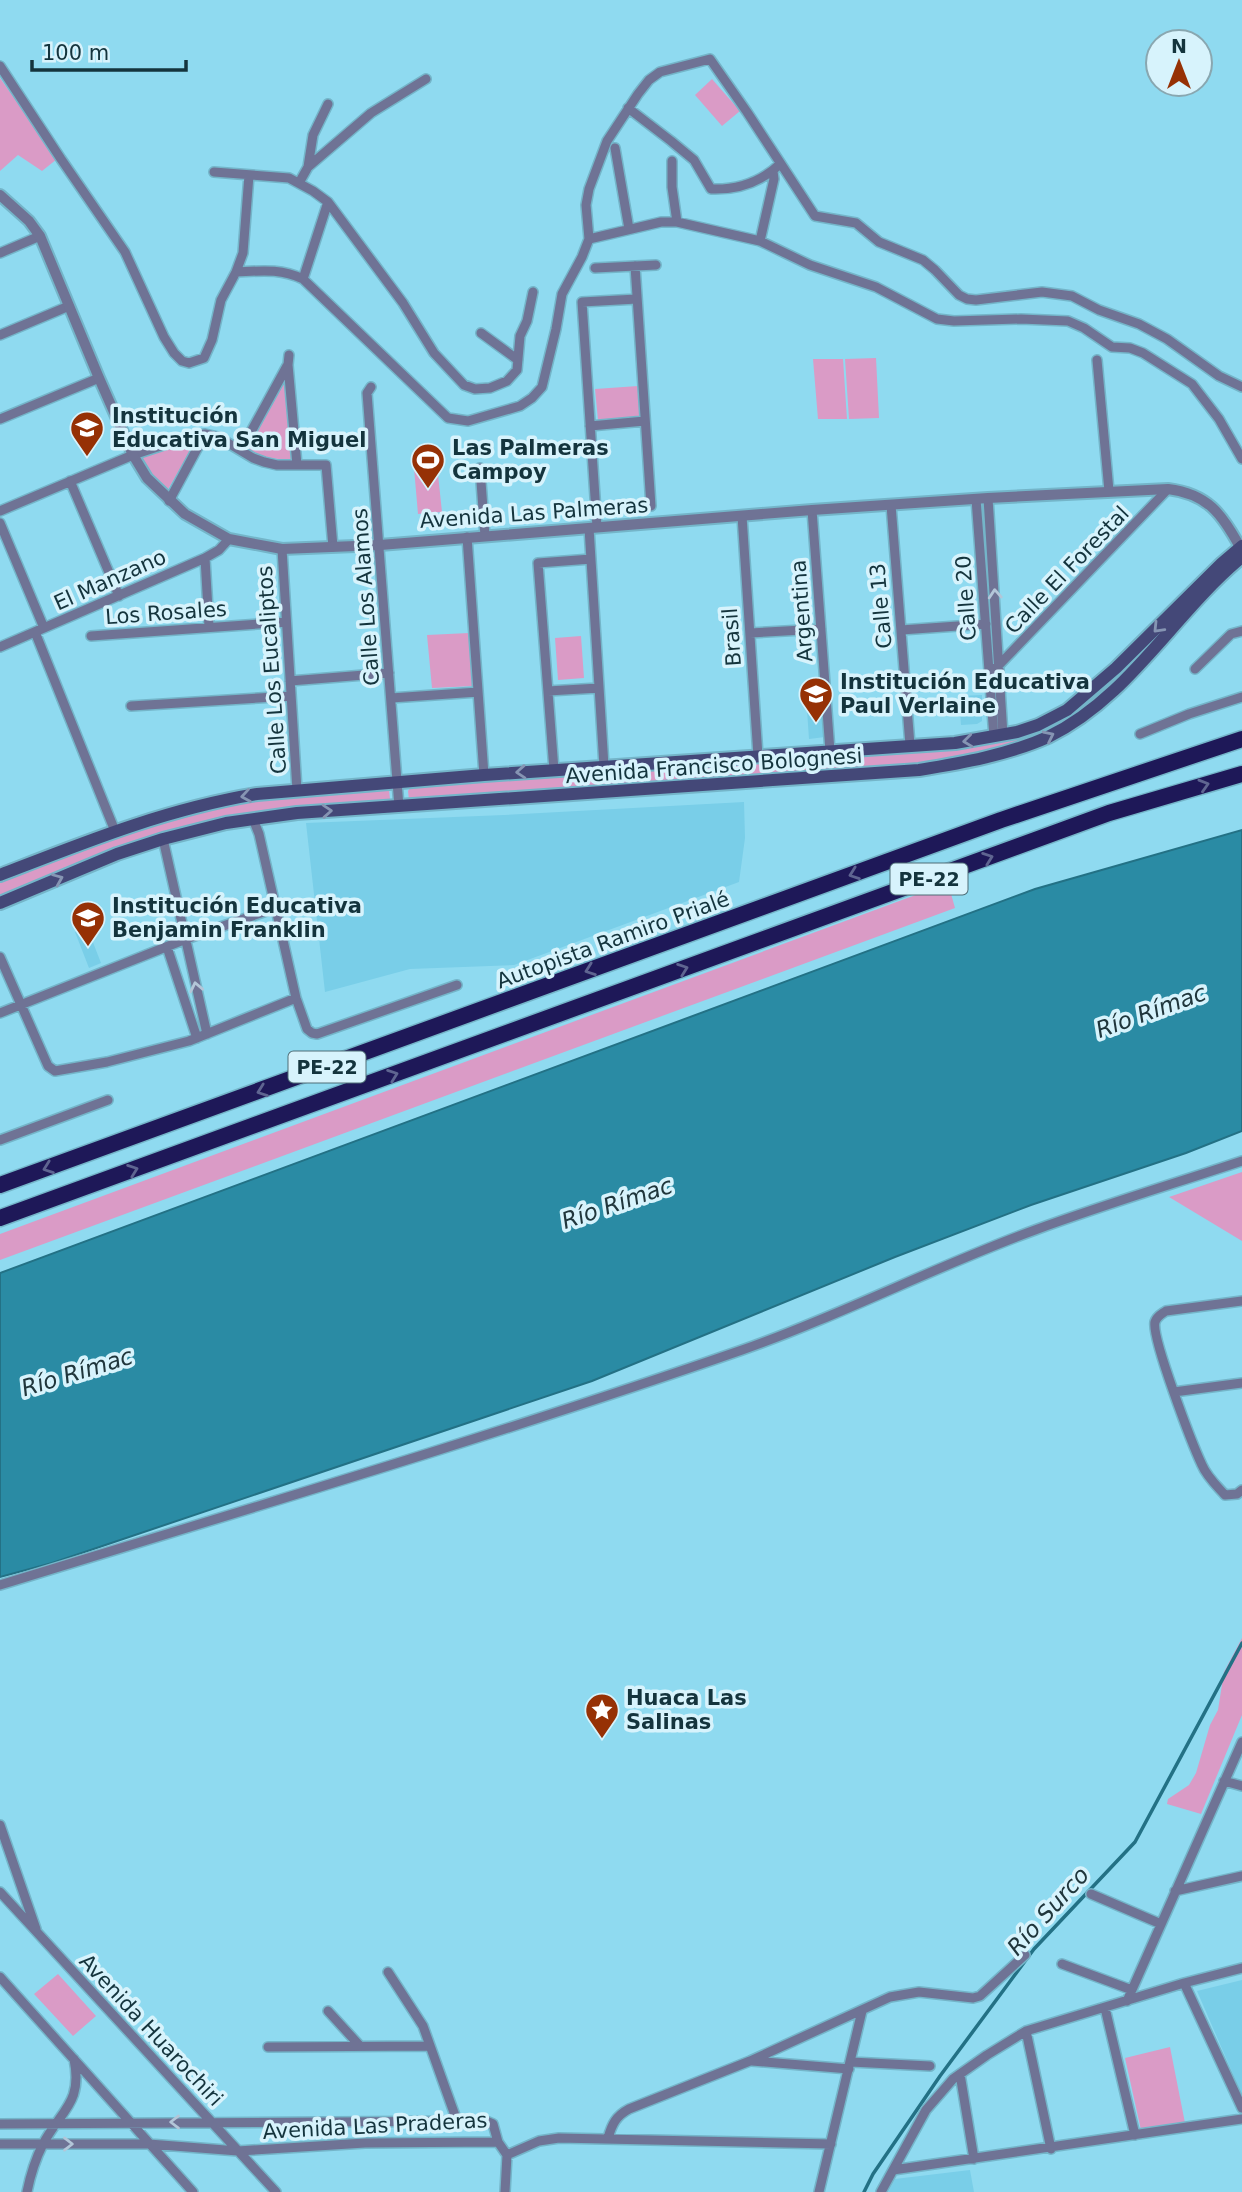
<svg xmlns="http://www.w3.org/2000/svg" width="1242" height="2192" viewBox="0 0 1242 2192" font-family="'DejaVu Sans',sans-serif">
  <style>
    .built { fill: #79cee8 }
    .green { fill: #da9bc6 }
    .water { fill: #2a8ba4; stroke: #237185; stroke-width: 2 }
    .lines { fill: none; stroke-linecap: round; stroke-linejoin: round }
    .stream { stroke: #237185; stroke-width: 3.5 }
    .minor-casing { stroke: #74b5c9; stroke-width: 12 }
    .tertiary-casing { stroke: #74b5c9; stroke-width: 14 }
    .secondary-casing { stroke: #74b5c9; stroke-width: 16 }
    .trunk-casing { stroke: #74b5c9; stroke-width: 19 }
    .minor { stroke: #6f7395; stroke-width: 9 }
    .tertiary { stroke: #6f7395; stroke-width: 10 }
    .secondary { stroke: #444878; stroke-width: 12 }
    .trunk { stroke: #1e1858; stroke-width: 16 }
    .oneway { stroke: #b3c6d8 }
    .oneway2 { stroke: #8695b3 }
    .oneway3 { stroke: #5f6591 }
    .labels { text-anchor: middle; dominant-baseline: central; stroke-width: 7; stroke-linejoin: round; paint-order: stroke }
    .shield { fill: #d7f3fc; stroke: #4e6d76; stroke-width: 2 }
    .shield-label { font-size: 19px; font-weight: bold; fill: #14343d }
    .poi-label { font-size: 21px; font-weight: bold; fill: #14343d; stroke: #d7f3fc; text-anchor: start }
    .street-label { font-size: 21px; fill: #14343d; stroke: #d7f3fc }
    .water-label { font-size: 23px; font-style: italic; fill: #20363c; stroke: #d7f3fc }
  </style>
  <rect width="100%" height="100%" fill="#8fdaf0"/>
  <path class="built" d="M982 695V721L977 724 961 725 959 696Z
    M823 709 825 737 809 739 807 710Z
    M744 802 745 838 739 882 514 965 410 969 325 992 306 823 504 815Z
    M87 927 101 963 89 968 75 932Z
    M1242 1980V2095L1197 1991Z
    M970 2170 974 2192H888L895 2179Z"/>
  <path class="green" d="M0 78 57 159 42 171 18 155 0 171Z
    M712 79 740 111 722 126 695 95Z
    M876 358 879 418 849 419 845 359Z
    M813 359H843L847 419H818Z
    M283 381 286 382 292 459C273 460 262 457 247 448Z
    M638 386 640 417 598 420 595 389Z
    M198 438 167 491 149 475 140 456Z
    M437 465 442 512 418 514 414 468Z
    M469 633 474 686 432 688 427 635Z
    M581 636 584 678 558 680 555 638Z
    M1143 651 1128 672 1067 722 1010 747 915 768 409 800 408 791 412 785 1031 732Z
    M385 786 389 790 390 799 384 803 246 815 0 898V881C81 848 161 815 247 800 292 792 339 791 385 786Z
    M948 883 955 908 0 1260V1234Z
    M1242 1172V1241L1169 1197Z
    M1242 1638V1715L1201 1814 1167 1804 1168 1799 1189 1785 1196 1773 1210 1725 1218 1710 1224 1672Z
    M58 1974 96 2016 73 2036 34 1994Z
    M1170 2047 1185 2123 1141 2130 1125 2058Z"/>
  <path class="water" d="M1242 830V1131L1186 1153 1031 1205 895 1257 592 1381 52 1563 0 1577V1273L1035 889Z"/>
  <g class="lines">
    <path class="stream" d="M864 2192 873 2174 940 2076 1034 1949 1135 1842 1242 1643"/>
    <g class="minor-casing">
      <path id="minor" d="M0 66 61 159 125 252 164 337 174 353 182 361 189 363 204 358 212 340 221 300 236 272 243 253 249 175
        M628 108 671 141 694 160 711 189C737 190 761 182 780 164
        M615 148 629 229
        M672 161V187L677 222
        M308 167 313 135 328 104
        M214 172 289 178 313 191 328 202 403 303 434 353 464 385 475 389 490 388 507 381 517 370 520 336 527 321 533 292
        M299 183 308 167 371 113 426 79
        M589 239 661 222H677L760 241 810 265 876 287 937 319 954 321 1021 319 1068 321 1084 328 1112 347 1130 348 1143 353 1192 384 1219 419 1242 459
        M760 241 774 179 773 171
        M0 253 40 236
        M635 266 651 506
        M595 268 656 265
        M236 272C260 271 280 268 303 279L448 418 468 421 520 406 532 398 542 387 556 329 562 294 582 257 589 239 586 205 589 189 607 141 638 94 649 80 660 72 710 59 747 112 815 216 856 223 879 242 923 260 935 270 959 295 967 299 976 300 1042 292 1072 296 1099 310 1139 324 1167 339 1219 376 1242 387
        M303 279 328 202
        M481 333 518 360
        M0 335 69 306
        M289 355 288 365 297 465
        M1097 360 1109 491
        M371 387 367 393 399 807
        M0 419 99 378
        M590 426 645 421
        M241 450 287 366
        M480 468 485 536
        M70 481 119 596
        M988 498 1003 735
        M976 499 994 737
        M169 501 205 434
        M891 505 910 745
        M812 510 830 751
        M0 511 133 455 191 436 205 434 218 437 253 458 264 462 277 465H326L333 547
        M742 516 758 756
        M0 523 44 628
        M597 527 582 302 637 299
        M589 528 604 766
        M467 537 484 775
        M282 549 297 790
        M205 558 209 627
        M901 630 986 624
        M35 632 115 831
        M750 633 821 629
        M91 636 286 622
        M0 647 205 558 219 550 229 539
        M1195 669 1231 634 1242 631
        M989 673 999 665 1168 489
        M290 681 389 673
        M548 691 599 688
        M391 698 478 692
        M131 706 291 696
        M1140 734 1189 714 1242 697
        M554 770 538 563 591 559
        M253 819 259 834 296 998 307 1029 312 1033 317 1034 457 985
        M163 839 207 1034
        M167 947 197 1038
        M0 957 48 1066 55 1071 107 1062 189 1041 296 998
        M0 1013 186 939 275 908
        M0 1140 108 1100
        M1242 1301 1166 1311C1162 1314 1157 1316 1155 1322 1151 1337 1193 1446 1202 1465 1207 1477 1217 1486 1225 1495L1237 1494 1242 1490
        M1174 1392 1242 1383
        M0 1585C248 1509 497 1435 742 1350 842 1315 936 1266 1035 1230 1103 1205 1173 1184 1242 1161
        M1224 1781 1242 1786
        M0 1825 36 1929
        M1175 1891 1242 1876
        M0 1892 276 2192
        M1091 1894 1161 1924
        M1062 1964 1132 1990
        M388 1972 423 2026 457 2121
        M0 1977 193 2192
        M1184 1983 1242 2108
        M1127 2001 1242 1742
        M1105 2008 1135 2135
        M328 2011 360 2046
        M1026 2031 1051 2149
        M268 2047 430 2046
        M752 2061 849 2069
        M851 2062 930 2066
        M960 2074 974 2159
        M0 2124 486 2121 493 2124 498 2142 507 2155 505 2192
        M608 2138C612 2124 616 2116 629 2109L750 2061 890 1997 919 1992 973 1998 980 1996 1025 1955
        M0 2144H149L238 2151 365 2143 498 2142
        M507 2155 539 2141 559 2138 831 2144
        M893 2170 1242 2119
        M27 2192C30 2177 36 2158 43 2144 61 2110 83 2103 74 2059
        M819 2192 862 2011
        M881 2192 926 2110 953 2079 987 2055 1026 2031 1184 1983 1242 1968"/>
    </g>
    <g class="tertiary-casing">
      <path id="tertiary" d="M0 195 29 221 40 236 99 378 133 455 147 478 185 514 229 539 282 549 380 545 812 510 988 498 1168 489C1208 494 1222 514 1240 547"/>
    </g>
    <g class="secondary-casing">
      <path id="secondary" d="M0 875C85 842 166 809 257 794L484 775 955 743 1017 732 1038 725 1067 710 1116 668 1222 563 1242 546
        M0 903 117 854 163 839 226 823 297 813 919 770C962 763 1008 755 1048 737 1129 698 1174 613 1242 557"/>
    </g>
    <g class="trunk-casing">
      <path id="trunk" d="M0 1185 1001 820 1242 739
        M0 1218 1109 813 1242 774"/>
    </g>
    <use href="#minor" class="minor"/>
    <use href="#tertiary" class="tertiary"/>
    <use href="#secondary" class="secondary"/>
    <use href="#trunk" class="trunk"/>
  </g>
  <defs><path id="oneway-chevron" d="M-2-3.5L2.5 0L-2 3.5" fill="none" stroke-width="1.6" stroke-linecap="round" stroke-linejoin="round" transform="scale(1.75)"/></defs>
  <g class="oneway">
    <use href="#oneway-chevron" transform="translate(995 594) rotate(-94)"/>
    <use href="#oneway-chevron" transform="translate(196 987) rotate(-102)"/>
    <use href="#oneway-chevron" transform="translate(175 2122) rotate(180)"/>
    <use href="#oneway-chevron" transform="translate(68 2144)"/>
  </g>
  <g class="oneway2">
    <use href="#oneway-chevron" transform="translate(1158 628) rotate(134)"/>
    <use href="#oneway-chevron" transform="translate(1049 736) rotate(-26)"/>
    <use href="#oneway-chevron" transform="translate(968 741) rotate(173)"/>
    <use href="#oneway-chevron" transform="translate(521 772) rotate(176)"/>
    <use href="#oneway-chevron" transform="translate(246 796) rotate(171)"/>
    <use href="#oneway-chevron" transform="translate(327 811) rotate(-4)"/>
    <use href="#oneway-chevron" transform="translate(58 879) rotate(-23)"/>
  </g>
  <g class="oneway3">
    <use href="#oneway-chevron" transform="translate(1204 785) rotate(-17)"/>
    <use href="#oneway-chevron" transform="translate(988 858) rotate(-20)"/>
    <use href="#oneway-chevron" transform="translate(854 874) rotate(160)"/>
    <use href="#oneway-chevron" transform="translate(683 969) rotate(-20)"/>
    <use href="#oneway-chevron" transform="translate(590 970) rotate(160)"/>
    <use href="#oneway-chevron" transform="translate(393 1075) rotate(-20)"/>
    <use href="#oneway-chevron" transform="translate(262 1091) rotate(160)"/>
    <use href="#oneway-chevron" transform="translate(48 1168) rotate(160)"/>
    <use href="#oneway-chevron" transform="translate(133 1170) rotate(-20)"/>
  </g>
  <defs>
    <g id="school-pin" transform="scale(1.75)"><path d="M0 17L-7.5 6A9.5 9.5 0 1 1 7.5 6Z" fill="#963105" stroke="#d7f3fc"/><path d="M0-5L7-2L0 1L-7-2ZM-4 1L0 2.5L4 1V4Q0 6-4 4Z" fill="#fff"/></g>
    <g id="stadium-pin" transform="scale(1.75)"><path d="M0 17L-7.5 6A9.5 9.5 0 1 1 7.5 6Z" fill="#963105" stroke="#d7f3fc"/><path d="M0-5a6.5 5 0 1 0 0 10a6.5 5 0 1 0 0-10ZM-3.5-1.8h7v3.6h-7Z" fill="#fff"/></g>
    <g id="sight-pin" transform="scale(1.75)"><path d="M0 17L-7.5 6A9.5 9.5 0 1 1 7.5 6Z" fill="#963105" stroke="#d7f3fc"/><path d="M0-6L1.8-2.2L6-1.7L2.9 1.2L3.7 5.4L0 3.3L-3.7 5.4L-2.9 1.2L-6-1.7L-1.8-2.2Z" fill="#fff"/></g>
  </defs>
  <g fill-rule="evenodd">
    <use href="#school-pin" x="87" y="428"/>
    <use href="#stadium-pin" x="428" y="460"/>
    <use href="#school-pin" x="816" y="694"/>
    <use href="#school-pin" x="88" y="918"/>
    <use href="#sight-pin" x="602" y="1710"/>
  </g>
  <g class="labels">
    <g class="shield">
      <rect x="890.5" y="863.5" width="77" height="31" rx="5"/>
      <rect x="288.5" y="1051.5" width="77" height="31" rx="5"/>
    </g>
    <g class="shield-label">
      <text x="929" y="879">PE-22</text>
      <text x="327" y="1067">PE-22</text>
    </g>
    <g class="poi-label">
      <text x="112" y="416">Institución<tspan x="112" dy="24">Educativa San Miguel</tspan></text>
      <text x="452" y="448">Las Palmeras<tspan x="452" dy="24">Campoy</tspan></text>
      <text x="840" y="682">Institución Educativa<tspan x="840" dy="24">Paul Verlaine</tspan></text>
      <text x="112" y="906">Institución Educativa<tspan x="112" dy="24">Benjamin Franklin</tspan></text>
      <text x="626" y="1698">Huaca Las<tspan x="626" dy="24">Salinas</tspan></text>
    </g>
    <g class="street-label">
      <text transform="translate(534 513) rotate(-4)">Avenida Las Palmeras</text>
      <text transform="translate(1067 570) rotate(-46)">Calle El Forestal</text>
      <text transform="translate(110 580) rotate(-24)">El Manzano</text>
      <text transform="translate(366 597) rotate(-94)">Calle Los Alamos</text>
      <text transform="translate(966 598) rotate(-94)">Calle 20</text>
      <text transform="translate(881 606) rotate(-95)">Calle 13</text>
      <text transform="translate(802 611) rotate(-94)">Argentina</text>
      <text transform="translate(166 613) rotate(-4)">Los Rosales</text>
      <text transform="translate(732 637) rotate(-94)">Brasil</text>
      <text transform="translate(272 670) rotate(-94)">Calle Los Eucaliptos</text>
      <text transform="translate(714 766) rotate(-4)">Avenida Francisco Bolognesi</text>
      <text transform="translate(613 940) rotate(-20)">Autopista Ramiro Prialé</text>
      <text transform="translate(151 2030) rotate(47)">Avenida Huarochiri</text>
      <text transform="translate(375 2126) rotate(-3)">Avenida Las Praderas</text>
    </g>
    <g class="water-label">
      <text transform="translate(1151 1011) rotate(-20)">Río Rímac</text>
      <text transform="translate(617 1203) rotate(-19)">Río Rímac</text>
      <text transform="translate(77 1372) rotate(-17)">Río Rímac</text>
      <text transform="translate(1048 1911) rotate(-48)">Río Surco</text>
    </g>
  </g>
  <g transform="translate(1179 63)"><circle r="33" fill="#d7f3fc" stroke="#89a7b0" stroke-width="2"/>
  <path d="M0-5L12 26L0 18L-12 26Z" fill="#963105"/>
  <text y="-10" font-size="19" font-weight="bold" text-anchor="middle" fill="#14343d">N</text>
  </g>
  <path d="M32 60v10h154v-10" fill="none" stroke="#14343d" stroke-width="3.5"/>
  <text x="42" y="60" font-size="21" fill="#14343d" stroke="#d7f3fc" stroke-width="5" paint-order="stroke">100 m</text>
</svg>
